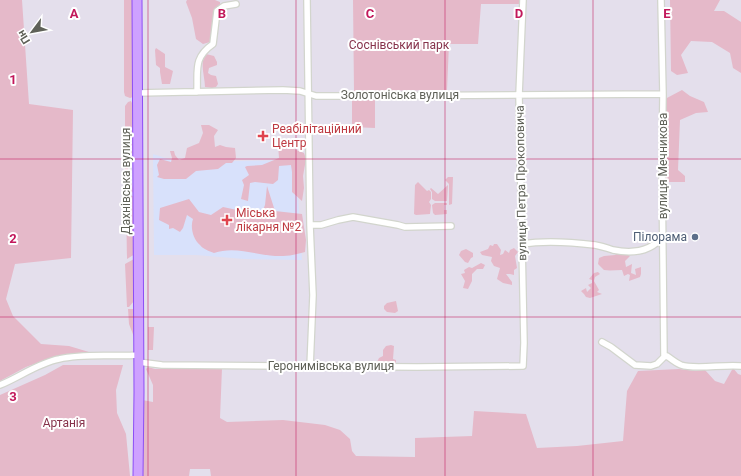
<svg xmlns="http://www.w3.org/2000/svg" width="741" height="476" viewBox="0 0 741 476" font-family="Roboto,sans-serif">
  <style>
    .medical { fill: #d8e1fb }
    .green { fill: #e5b9c9 }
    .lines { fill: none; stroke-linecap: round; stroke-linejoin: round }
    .street-casing { stroke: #d2d5cd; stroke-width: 8 }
    .primary-casing { stroke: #8c4ef6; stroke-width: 11 }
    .street { stroke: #fff; stroke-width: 5.5 }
    .primary { stroke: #cea1ff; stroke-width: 9 }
    .grid { fill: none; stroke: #c2185b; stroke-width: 1; stroke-opacity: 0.55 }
    .health-dot { fill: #e0444e; stroke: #fff; stroke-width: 1.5 }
    .service-dot { fill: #5c6f8a; stroke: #fff; stroke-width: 1.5 }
    .labels { text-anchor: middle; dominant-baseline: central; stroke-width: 4; stroke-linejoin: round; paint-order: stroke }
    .park-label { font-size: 12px; fill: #86324b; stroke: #fff }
    .street-label { font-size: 12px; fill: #5f6158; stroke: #fff }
    .health-label { font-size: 12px; fill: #be3a42; stroke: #fff; text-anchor: start }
    .service-label { font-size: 12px; fill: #4e5e75; stroke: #fff; text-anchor: end }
    .grid-label { font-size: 13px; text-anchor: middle; font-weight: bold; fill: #c2185b; stroke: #fff; stroke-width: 4; stroke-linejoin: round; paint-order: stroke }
  </style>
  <rect width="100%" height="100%" fill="#e4dfec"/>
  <path class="medical" d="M153 154 178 162 296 160 302 260 244 259 196 255H154Z"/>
  <path class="green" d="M0 0H22L29 104 73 110 71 258 15 264 6 299 13 316 41 344 69 346 89 352 57 356 26 367 0 381Z
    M124 0H133V97L130 98 125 96 124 92Z
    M187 0H215L220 2V5L214 10 210 42 203 44 196 39 192 18 186 2Z
    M353 0H519V4H481L478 44H449L447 90 354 91Z
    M670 0H720L714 11H724L741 22V73L733 68 730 53 712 42 691 41 681 55 688 73 677 75 671 71Z
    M156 48 165 54V67L173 71 170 84H162L160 72V68L156 65 155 50Z
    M206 54 214 56 217 62V65L209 68 208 73 211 75 216 76 218 84 216 87 212 88 205 87C205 77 199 62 206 54Z
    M682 90 690 96 704 102 708 112 696 113 680 120 678 170 685 176V182H664L665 99Z
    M352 99 375 100V128L352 127Z
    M131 101 132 103 133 151 132 156 128 160V178L131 181 134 192 129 193 125 186V106L128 102Z
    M201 125H209L218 130 214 136 215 147 220 145 226 147 235 148 236 158 232 163H226L218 169 196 171 186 179H164L157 177 159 175 157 165 160 159 171 162 172 158 170 151H174L175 155 179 160 185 158 187 148 199 143 203 133Z
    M278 144C288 145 295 150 304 153L306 159 303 176 304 188 302 201 292 192V172L291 165 279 166 278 180 273 184 255 182 250 183 248 201 241 199 244 185 242 180 249 175 245 167 247 166 262 165 279 158Z
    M448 177H453L452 204 449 205V184L445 180Z
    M418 182 427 191 429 190 431 192V199L429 202 431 205 430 214 416 215 414 214 415 185Z
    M448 185 447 201H435L432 199V192L430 189 431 188 438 194Z
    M267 186 275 211 302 214 306 240 305 252C297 254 290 256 283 256 259 257 237 245 214 253 209 251 203 249 200 245 193 239 190 227 193 219L187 215 183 228 180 232 173 228 169 229V225L159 220 160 208 189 199 199 212 211 215 223 207 261 215 265 205Z
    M130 196H134L135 254 127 259C127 248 125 202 130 196Z
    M435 203H447V205H444V210H447V214L435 215 433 213 432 205Z
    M494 244H497L501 250 500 255 503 254 505 250 509 253 510 250 514 248 518 252 515 256 517 268 514 270V275L510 274H506L512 282V285L503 283 497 279 500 268 494 266 491 261 492 257 482 255 480 252 488 249 490 245 493 246Z
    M466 249 473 253V257L471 258 468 263 465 262 459 255 461 251Z
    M618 252 624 253 630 256 625 261 626 267 632 264 631 273 636 275 635 269 641 267V274L640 277 629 281 630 275 628 274 624 276 622 270C616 270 610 271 604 270L598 264 599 258 604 256 615 255Z
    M134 259V301L129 307H127L125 264Z
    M481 263 485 265 483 269H477L472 274V281L468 289 463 288 465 281 461 274 465 273 464 270 469 267 472 268Z
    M598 272 600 274 595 277 594 281 599 290 597 292 602 294 590 298 586 297 584 294 581 291 586 288 587 292 591 288 588 285 592 283V280L589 279 594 273Z
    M396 301 398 311 395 313 387 312 384 309V306L387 303Z
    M128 309H134V337L129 324Z
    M148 327H154L153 350H148Z
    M391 345 394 346 393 359 396 360V363L379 364 377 362 379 358 383 356V350L386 346Z
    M63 365H123L116 390 117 413 126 434 130 476H0V395L45 375Z
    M148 367 155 369 222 368 220 418 227 422 283 420 325 425 340 430 350 439 352 451 356 456 415 457V438L472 436 474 411 526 414 537 448 577 446 623 441 627 391 638 371 679 369 696 371 705 370 715 381 724 384 733 368 738 374 741 375V476H211L210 469H190L189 476H141L142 400 153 402V385L146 369Z"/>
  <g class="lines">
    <g class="street-casing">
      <path id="street" d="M307 0 310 225 313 295 310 367
        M661 0 663 94 662 168 664 357
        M197 92C198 70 193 58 213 44L217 11 224 6 236 4
        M137 93 283 90 300 91 316 96H353L663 94
        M310 225H321L338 220 353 217 398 225 405 227 451 226
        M522 244C546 240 571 242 595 245 601 246 607 248 613 250 633 254 651 252 663 236
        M602 342 611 347 635 365 651 366 657 364 664 357
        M664 357 667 356C671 359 676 363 681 365 695 370 724 364 741 366
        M138 362 162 365 417 367 523 366 524 343 519 95 523 0
        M0 385C20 377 38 363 59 359 85 353 113 357 139 355"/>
    </g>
    <g class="primary-casing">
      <path id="primary" d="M137 0 139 392 138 476"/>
    </g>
    <use href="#street" class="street"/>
    <use href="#primary" class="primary"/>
  </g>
  <path class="grid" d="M148 0V476M296 0V476M445 0V476M593 0V476M0 159H741M0 317H741"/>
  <g class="health-dot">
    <path d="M261 130h4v4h4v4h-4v4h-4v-4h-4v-4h4z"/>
    <path d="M225 214h4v4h4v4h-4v4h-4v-4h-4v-4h4z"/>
  </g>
  <circle class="service-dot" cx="695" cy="237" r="4"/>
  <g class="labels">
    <g class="park-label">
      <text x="399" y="45">Соснівський парк</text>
      <text x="64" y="423">Артанія</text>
    </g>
    <g class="street-label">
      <text x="400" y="95">Золотоніська вулиця</text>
      <text transform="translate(663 166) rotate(-90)">вулиця Мечникова</text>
      <text transform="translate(126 181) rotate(-90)">Дахнівська вулиця</text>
      <text transform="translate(521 183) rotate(-91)">вулиця Петра Прокоповича</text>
      <text x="331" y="366">Геронимівська вулиця</text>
    </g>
    <g class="health-label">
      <text x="272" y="129">Реабілітаційний<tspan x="272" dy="14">Центр</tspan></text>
      <text x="236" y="213">Міська<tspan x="236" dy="14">лікарня №2</tspan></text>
    </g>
    <g class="service-label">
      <text x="687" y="237">Пілорама</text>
    </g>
  </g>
  <g class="grid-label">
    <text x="74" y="18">A</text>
    <text x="222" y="18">B</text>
    <text x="370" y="18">C</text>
    <text x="519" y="18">D</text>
    <text x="667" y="18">E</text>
    <text x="13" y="84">1</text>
    <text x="13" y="243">2</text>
    <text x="13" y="401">3</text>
  </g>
  <g transform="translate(32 32) rotate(238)" stroke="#ffffff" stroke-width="3" paint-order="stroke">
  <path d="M0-3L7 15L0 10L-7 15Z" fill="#5f6158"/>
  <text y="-6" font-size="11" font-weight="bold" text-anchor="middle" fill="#5f6158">Пн</text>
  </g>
</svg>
